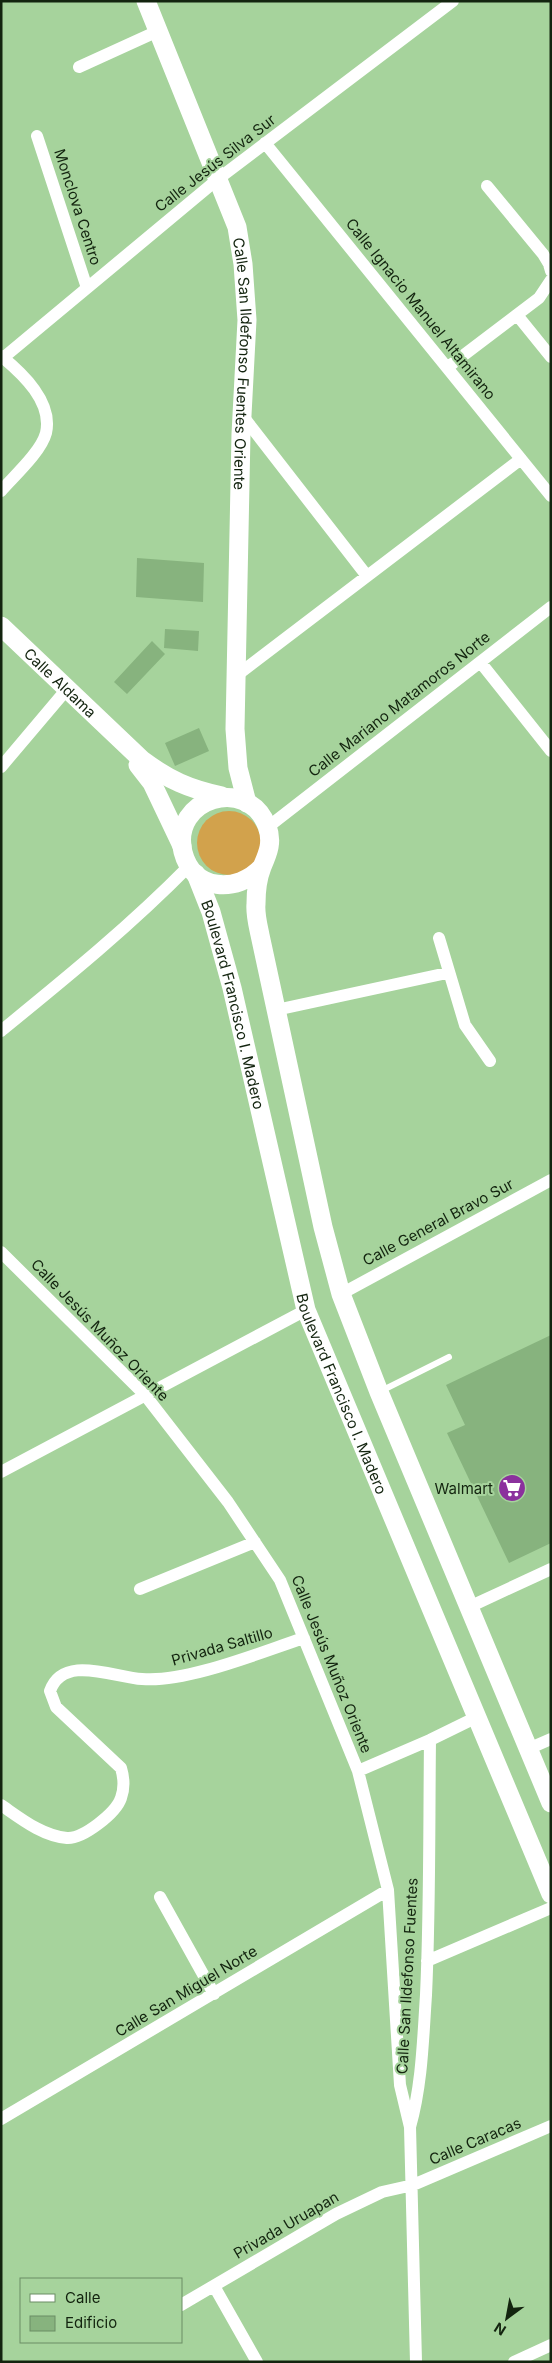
<svg xmlns="http://www.w3.org/2000/svg" width="552" height="2363" viewBox="0 0 552 2363" font-family="Inter,sans-serif">
  <style>
    .green { fill: #d2a24c }
    .building { fill: #87b37e }
    .lines { fill: none; stroke-linecap: round; stroke-linejoin: round }
    .lane { stroke: #fff; stroke-width: 6 }
    .street { stroke: #fff; stroke-width: 12 }
    .secondary { stroke: #fff; stroke-width: 19 }
    .labels { text-anchor: middle; dominant-baseline: central; stroke-width: 4; stroke-linejoin: round; paint-order: stroke }
    .street-label { font-size: 15px; fill: #13240f; stroke: #a6d39c }
    .poi-label { font-size: 15px; fill: #13240f; stroke: #a6d39c; text-anchor: end }
  </style>
  <rect width="100%" height="100%" fill="#a6d39c"/>
  <path class="green" d="M197 843a32 32 0 1 1 64 0a32 32 0 1 1-64 0Z"/>
  <path class="building" d="M137 558 204 563 203 602 136 597Z
    M165 629 199 631 198 651 164 648Z
    M152 641 165 654 127 694 114 682Z
    M199 728 209 751 175 766 165 743Z
    M551 1335V1543L509 1563 447 1433 465 1425 446 1385Z"/>
  <g class="lines">
    <path class="lane" d="M381 1391 449 1357"/>
    <path class="street" d="M79 67 158 31
      M37 136 87 288
      M265 143 551 496
      M487 186 543 254 549 264 551 271
      M517 315 551 357
      M1 356C23 374 53 402 46 433 41 452 14 476 1 491
      M3 358 218 179 453 1
      M448 367 539 298 551 280
      M242 415 367 576
      M481 663 551 751
      M236 676 521 459
      M1 767 67 689
      M268 827 551 607
      M439 938 465 1025 490 1061
      M276 1010 447 973
      M1 1031C66 978 130 926 189 866
      M1 1252 145 1395 228 1502 280 1580 358 1771 388 1890 400 2085 410 2127
      M341 1294 551 1180
      M1 1472 306 1310
      M140 1589 255 1542
      M469 1607 551 1569
      M528 1749 551 1739
      M358 1771 430 1740 477 1717
      M1 1805C20 1818 42 1836 67 1838 83 1839 116 1813 121 1798 125 1787 124 1778 121 1768L56 1707 50 1691C63 1654 113 1677 142 1679 186 1683 261 1652 304 1638
      M160 1897 214 1994
      M427 1961 551 1908
      M1 2119 388 1890
      M214 2286 257 2362
      M181 2305 336 2214 382 2192 413 2185 551 2126
      M416 2362 410 2127C422 2085 423 2039 426 1995 430 1910 429 1825 430 1740
      M514 2362 551 2345"/>
    <g class="secondary">
      <path id="s1" d="M146 1 237 227 243 264 247 320 241 434 235 729 238 768 247 803"/>
      <path id="s2" d="M1 626 142 760C169 780 189 789 222 796"/>
      <path d="M138 765 152 783 182 846"/>
      <path d="M262 867C237 894 193 891 183 852 170 798 248 775 267 826 273 842 268 853 262 867 258 877 256 893 256 904 255 914 258 925 260 935L323 1227 341 1294 379 1392 551 1803"/>
      <path id="s3" d="M196 874 211 912 232 988 306 1310 551 1894"/>
    </g>
  </g>
  <defs>
    <g id="supermarket-disc" transform="scale(1.4375)"><circle r="9.5" fill="#8b319d" stroke="#a6d39c"/><path d="M-6-5.5h2.5l.6 2H6L4.5 2H-2.5L-4.4-4H-6ZM-1.5 3.2a1.3 1.3 0 1 0 .1 0ZM3 3.2a1.3 1.3 0 1 0 .1 0Z" fill="#fff"/></g>
  </defs>
  <g fill-rule="evenodd">
    <use href="#supermarket-disc" x="512" y="1488"/>
  </g>
  <g class="labels">
    <g class="street-label">
      <text transform="translate(215 163) rotate(-38)">Calle Jesús Silva Sur</text>
      <text transform="translate(78 207) rotate(72)">Monclova Centro</text>
      <text transform="translate(421 309) rotate(51)">Calle Ignacio Manuel Altamirano</text>
      <text stroke="none"><textPath href="#s1" startOffset="381">Calle San Ildefonso Fuentes Oriente</textPath></text>
      <text stroke="none"><textPath href="#s2" startOffset="82">Calle Aldama</textPath></text>
      <text transform="translate(399 704) rotate(-38)">Calle Mariano Matamoros Norte</text>
      <text stroke="none"><textPath href="#s3" startOffset="136">Boulevard Francisco I. Madero</textPath></text>
      <text transform="translate(438 1222) rotate(-28)">Calle General Bravo Sur</text>
      <text transform="translate(100 1330) rotate(46)">Calle Jesús Muñoz Oriente</text>
      <text stroke="none"><textPath href="#s3" startOffset="541">Boulevard Francisco I. Madero</textPath></text>
      <text transform="translate(222 1646) rotate(-16)">Privada Saltillo</text>
      <text transform="translate(332 1664) rotate(68)">Calle Jesús Muñoz Oriente</text>
      <text transform="translate(407 1976) rotate(-87)">Calle San Ildefonso Fuentes</text>
      <text transform="translate(186 1991) rotate(-31)">Calle San Miguel Norte</text>
      <text transform="translate(475 2141) rotate(-23)">Calle Caracas</text>
      <text transform="translate(286 2225) rotate(-30)">Privada Uruapan</text>
    </g>
    <g class="poi-label">
      <text x="493" y="1488">Walmart</text>
    </g>
  </g>
  <rect width="552" height="2363" fill="none" stroke="#13240f" stroke-width="5"/>
  <rect x="20" y="2278" width="162" height="65" fill="#a6d39c" stroke="#6b8d64"/>
  <rect x="30" y="2294" width="25" height="8" fill="#ffffff" stroke="#6b8d64"/>
  <text x="65" y="2303" font-size="15" fill="#13240f">Calle</text>
  <rect x="30" y="2316" width="25" height="15" fill="#87b37e" stroke="#6b8d64"/>
  <text x="65" y="2328" font-size="15" fill="#13240f">Edificio</text>
  <g transform="translate(507 2318) rotate(212)" stroke="#a6d39c" stroke-width="4" paint-order="stroke">
  <path d="M0-4L9 19L0 12L-9 19Z" fill="#13240f"/>
  <text y="-8" font-size="14" font-weight="bold" text-anchor="middle" fill="#13240f">N</text>
  </g>
</svg>
